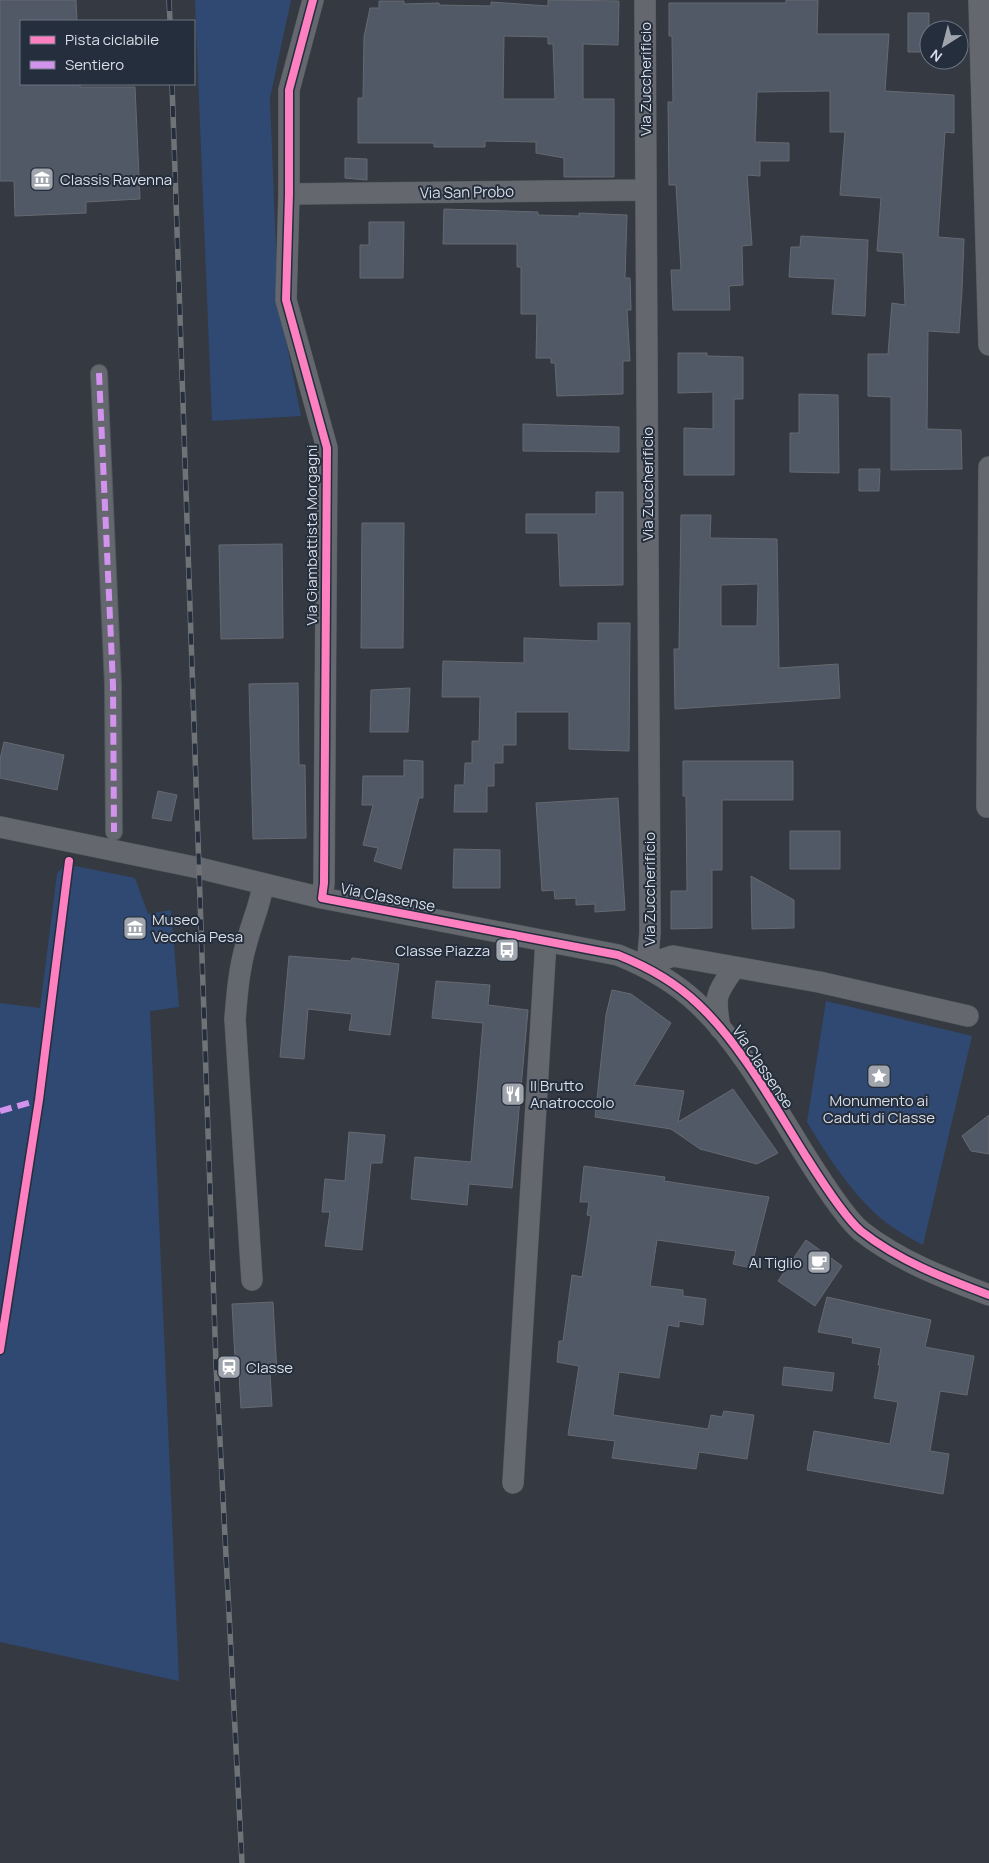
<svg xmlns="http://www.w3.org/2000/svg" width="989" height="1863" viewBox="0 0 989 1863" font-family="Manrope,sans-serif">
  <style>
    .green { fill: #304973 }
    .building { fill: #525966; stroke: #656970; fill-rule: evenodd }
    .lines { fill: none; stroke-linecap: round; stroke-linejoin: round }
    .pedestrian-casing { stroke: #52575d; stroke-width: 18 }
    .minor-casing { stroke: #52575d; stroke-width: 22 }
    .pedestrian { stroke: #64686e; stroke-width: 16 }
    .minor { stroke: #64686e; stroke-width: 21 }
    .rail-casing { stroke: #6f7378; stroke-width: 5.5 }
    .rail { stroke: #252e3c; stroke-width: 4; stroke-dasharray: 11; stroke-linecap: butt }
    .quiet { stroke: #d193ec; stroke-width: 6; stroke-dasharray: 12 6; stroke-linecap: butt }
    .cycleway-casing { stroke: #252e3c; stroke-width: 11 }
    .cycleway { stroke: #ff80c0; stroke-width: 8 }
    .labels { text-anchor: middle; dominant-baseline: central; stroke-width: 4; stroke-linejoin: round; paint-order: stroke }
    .street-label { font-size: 15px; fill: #d8dee7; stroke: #252e3c }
    .poi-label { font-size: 15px; fill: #d8dee7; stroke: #252e3c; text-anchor: start }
  </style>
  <rect width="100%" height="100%" fill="#353941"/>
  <path class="green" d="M195 0H291L270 98 278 300 301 416 212 421Z
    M65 864 135 878 148 914 171 910 179 1007 150 1011 179 1681 0 1642V1003L40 1008 57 874Z
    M826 1001 972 1036 923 1245C908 1237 892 1228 878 1216 849 1190 827 1155 807 1122Z"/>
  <path class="building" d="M0 0H76L77 21H21V84H80V87H135L140 199 86 202V213L15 216 14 181H0Z
    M548 0 619 1 618 45 583 44V99H614V177H564V158L536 153V142L485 141V147H434V143H358V98H363L364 37 370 8H379V1H404V4L439 3V5L491 6V2L548 6ZM504 36 548 37V44H553L555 99H503Z
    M786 0H818L817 34H889L885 91 954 95V133L945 132 938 237 964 239 962 290 959 333 928 331 927 429 961 430 962 469 891 470V397L868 396V354H888L892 303 905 305 903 253 877 251 881 198 840 195 845 132H830V91L757 92 755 142 789 143V161H760V176L747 175 752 245 742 246 743 285 729 286 730 310H673L671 270H681L676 185H669L668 102H673L672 36H669V3H786Z
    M908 13H929V52H908Z
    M345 158 367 159V180L345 178Z
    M444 209 538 212V215L579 216V213L627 215 625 278H630L631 310H627L630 361H623V394L557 396 555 363H551V358H536L537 314H521V267H517V244H443Z
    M369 222H404L403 278H360V245H369Z
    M801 236 868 240 865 316 832 314 835 279 789 277 791 247H800Z
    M678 353H707V356L743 357V399H734V475H684V428L713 429V392L678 393Z
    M799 394 838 395 839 473 790 472V433H799Z
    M523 424 619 427V452L523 451Z
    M859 469H880L879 491H859Z
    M596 492H623V585L560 586 558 533H526V514H596Z
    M681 515H711L710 538 777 539 779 668 838 664 840 698 675 709 674 649H679ZM758 584 757 626H721V585Z
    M362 523H404L403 648H361Z
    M282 544 283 638 221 639 219 545Z
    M598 623H630L629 751 569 749V712H516V745H503V763H494V786H487V812H454L455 785H464L465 763H472V741H479L480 697H442L443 661 524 663V638L598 641Z
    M298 683 299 765H305L306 838 253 839 249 684Z
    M410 688 408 732H370L371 690Z
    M4 742 64 755 57 790 0 778V759Z
    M404 760 423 761V798H419L401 869 374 861 378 848 363 845 373 805H362L363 776H404Z
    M683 761H793V800H722V870H712V928L671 929V891H687L686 796H683Z
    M158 791 177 795 171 821 152 818Z
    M618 798 625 910 595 912V904L576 905V898L555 899 554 890 542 891 536 803Z
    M790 831H840V869H790Z
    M454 849 500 850V888H453Z
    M751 876 794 900V928L752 929Z
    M289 956 351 961 352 958 399 964 390 1035 349 1030 352 1014 308 1009 304 1059 280 1057Z
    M436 981 490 985 488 1005 528 1010 512 1188 469 1184 467 1205 411 1199 415 1157 471 1162 483 1023 432 1018Z
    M612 990 631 994 671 1023 634 1085 684 1091 678 1122 733 1089 778 1153 757 1164 700 1149 671 1129 595 1117 606 1015Z
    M989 1115V1154L971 1151 962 1136Z
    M349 1132 385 1135 382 1163H371L362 1250 325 1246 330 1212H322L325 1179 345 1181Z
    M584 1166 665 1177 664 1181 769 1197 751 1268 733 1264 736 1251 657 1240 650 1286 683 1290V1296L706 1299 703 1325 679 1321V1327L668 1325 659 1378 619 1372 613 1415 708 1429 711 1415 722 1417 724 1411 754 1415 747 1459 699 1452 696 1469 612 1458 615 1441 568 1435 579 1366 557 1362 559 1341H563L572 1275 582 1277 591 1216 587 1215 589 1202H580Z
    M806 1240 842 1266 815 1306 778 1281Z
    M827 1297 931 1320 925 1347 974 1356 967 1395 940 1391 930 1451 949 1454 943 1494 807 1470 814 1431 890 1444 898 1402 874 1398 880 1365H878L881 1348 852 1343 853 1338 818 1332Z
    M273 1302 277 1374H270L272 1406 241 1408 239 1375H236L232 1304Z
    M784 1367 834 1373 832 1391 782 1385Z"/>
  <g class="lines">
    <g class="pedestrian-casing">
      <path id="pedestrian" d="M99 373 113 685 114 832"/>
    </g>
    <g class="minor-casing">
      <path id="minor" d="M313 0 289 90V194L286 300 327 448 324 883 322 898
        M645 0 650 933 647 967
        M979 0 989 345
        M289 194 645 190
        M987 807 989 467
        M0 827 199 868 322 898 618 955C648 967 675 982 698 1004 741 1044 776 1109 807 1158 819 1177 845 1218 861 1231 899 1261 944 1278 989 1295
        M647 967 661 960 673 956 819 982 968 1016
        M720 1028C714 995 716 994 735 967
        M252 1280 235 1019C237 994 239 969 246 945 251 924 260 906 263 885
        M513 1483 546 941"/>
    </g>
    <use href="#pedestrian" class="pedestrian"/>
    <use href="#minor" class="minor"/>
    <g class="rail-casing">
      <path id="rail" d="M169 0 170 21
        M172 84 216 1364 242 1863"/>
    </g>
    <use href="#rail" class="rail"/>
    <path class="quiet" d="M99 373 113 685 114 832
      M0 1111 39 1100"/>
    <g class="cycleway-casing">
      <path id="cycleway" d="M313 0 289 90V194L286 300 327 448 324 883 322 898 618 955C648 967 675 982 698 1004 741 1044 776 1109 807 1158 819 1177 845 1218 861 1231 899 1261 944 1278 989 1295
        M0 1350 39 1100 69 861"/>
    </g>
    <use href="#cycleway" class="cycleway"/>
  </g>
  <defs>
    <g id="museum-square" transform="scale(1.25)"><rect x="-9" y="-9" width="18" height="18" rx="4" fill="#9fa4ad" stroke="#252e3c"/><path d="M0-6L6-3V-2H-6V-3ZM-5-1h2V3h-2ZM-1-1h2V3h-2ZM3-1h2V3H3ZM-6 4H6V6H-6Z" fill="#fff"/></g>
    <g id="bus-square" transform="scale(1.25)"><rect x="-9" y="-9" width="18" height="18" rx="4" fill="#9fa4ad" stroke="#252e3c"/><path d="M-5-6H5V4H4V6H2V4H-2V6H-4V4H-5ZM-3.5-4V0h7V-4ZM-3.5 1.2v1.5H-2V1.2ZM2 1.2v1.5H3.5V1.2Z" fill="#fff"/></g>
    <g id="sight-square" transform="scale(1.25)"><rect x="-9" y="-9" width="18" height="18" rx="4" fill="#9fa4ad" stroke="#252e3c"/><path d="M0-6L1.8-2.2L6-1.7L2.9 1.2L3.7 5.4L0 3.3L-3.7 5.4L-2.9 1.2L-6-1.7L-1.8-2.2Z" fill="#fff"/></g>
    <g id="restaurant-square" transform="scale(1.25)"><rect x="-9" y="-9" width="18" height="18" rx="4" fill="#9fa4ad" stroke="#252e3c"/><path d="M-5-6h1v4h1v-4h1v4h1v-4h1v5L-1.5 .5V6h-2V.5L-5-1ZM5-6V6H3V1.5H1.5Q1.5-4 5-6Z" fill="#fff"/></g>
    <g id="cafe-square" transform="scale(1.25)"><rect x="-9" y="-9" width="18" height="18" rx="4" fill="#9fa4ad" stroke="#252e3c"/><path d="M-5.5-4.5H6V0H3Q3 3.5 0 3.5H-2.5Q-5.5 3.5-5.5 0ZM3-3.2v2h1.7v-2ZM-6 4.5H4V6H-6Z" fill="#fff"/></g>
    <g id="station-square" transform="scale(1.25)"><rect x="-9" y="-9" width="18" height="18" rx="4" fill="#9fa4ad" stroke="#252e3c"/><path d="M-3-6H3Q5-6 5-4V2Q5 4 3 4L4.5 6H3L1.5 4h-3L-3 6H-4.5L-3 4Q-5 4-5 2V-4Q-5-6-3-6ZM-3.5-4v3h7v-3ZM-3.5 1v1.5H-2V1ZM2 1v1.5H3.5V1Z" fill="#fff"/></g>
  </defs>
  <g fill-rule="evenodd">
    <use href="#museum-square" x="42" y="179"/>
    <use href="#museum-square" x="135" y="928"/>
    <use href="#bus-square" x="507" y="950"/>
    <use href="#sight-square" x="879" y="1076"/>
    <use href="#restaurant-square" x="513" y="1094"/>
    <use href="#cafe-square" x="819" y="1262"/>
    <use href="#station-square" x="229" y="1367"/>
  </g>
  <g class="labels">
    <g class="street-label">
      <text transform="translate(645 79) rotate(-90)">Via Zuccherificio</text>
      <text transform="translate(467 192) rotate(-1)">Via San Probo</text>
      <text transform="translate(647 484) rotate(-90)">Via Zuccherificio</text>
      <text transform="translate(311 535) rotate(-90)">Via Giambattista Morgagni</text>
      <text transform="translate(649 889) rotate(-90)">Via Zuccherificio</text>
      <text transform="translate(388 897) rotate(11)">Via Classense</text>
      <text transform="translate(763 1067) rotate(56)">Via Classense</text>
    </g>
    <g class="poi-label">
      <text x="60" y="179">Classis Ravenna</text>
      <text x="152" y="919">Museo<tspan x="152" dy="17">Vecchia Pesa</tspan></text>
      <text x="490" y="950" text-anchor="end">Classe Piazza</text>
      <text x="530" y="1085">Il Brutto<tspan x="530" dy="17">Anatroccolo</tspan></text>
      <text x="879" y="1100" text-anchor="middle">Monumento ai<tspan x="879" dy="17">Caduti di Classe</tspan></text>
      <text x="802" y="1262" text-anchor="end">Al Tiglio</text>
      <text x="246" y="1367">Classe</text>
    </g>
  </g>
  <rect x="20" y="20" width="175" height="65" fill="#252e3c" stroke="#6d7480"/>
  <rect x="30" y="36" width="25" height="8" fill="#ff80c0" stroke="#6d7480"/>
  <text x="65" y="45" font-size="15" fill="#d8dee7">Pista ciclabile</text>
  <rect x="30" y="61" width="25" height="8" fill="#d193ec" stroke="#6d7480"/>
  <text x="65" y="70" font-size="15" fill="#d8dee7">Sentiero</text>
  <g transform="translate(944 45) rotate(216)"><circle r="24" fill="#252e3c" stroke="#6d7480"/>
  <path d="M0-4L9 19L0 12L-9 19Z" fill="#9fa4ad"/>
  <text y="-8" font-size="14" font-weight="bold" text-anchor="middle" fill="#d8dee7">N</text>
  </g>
</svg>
